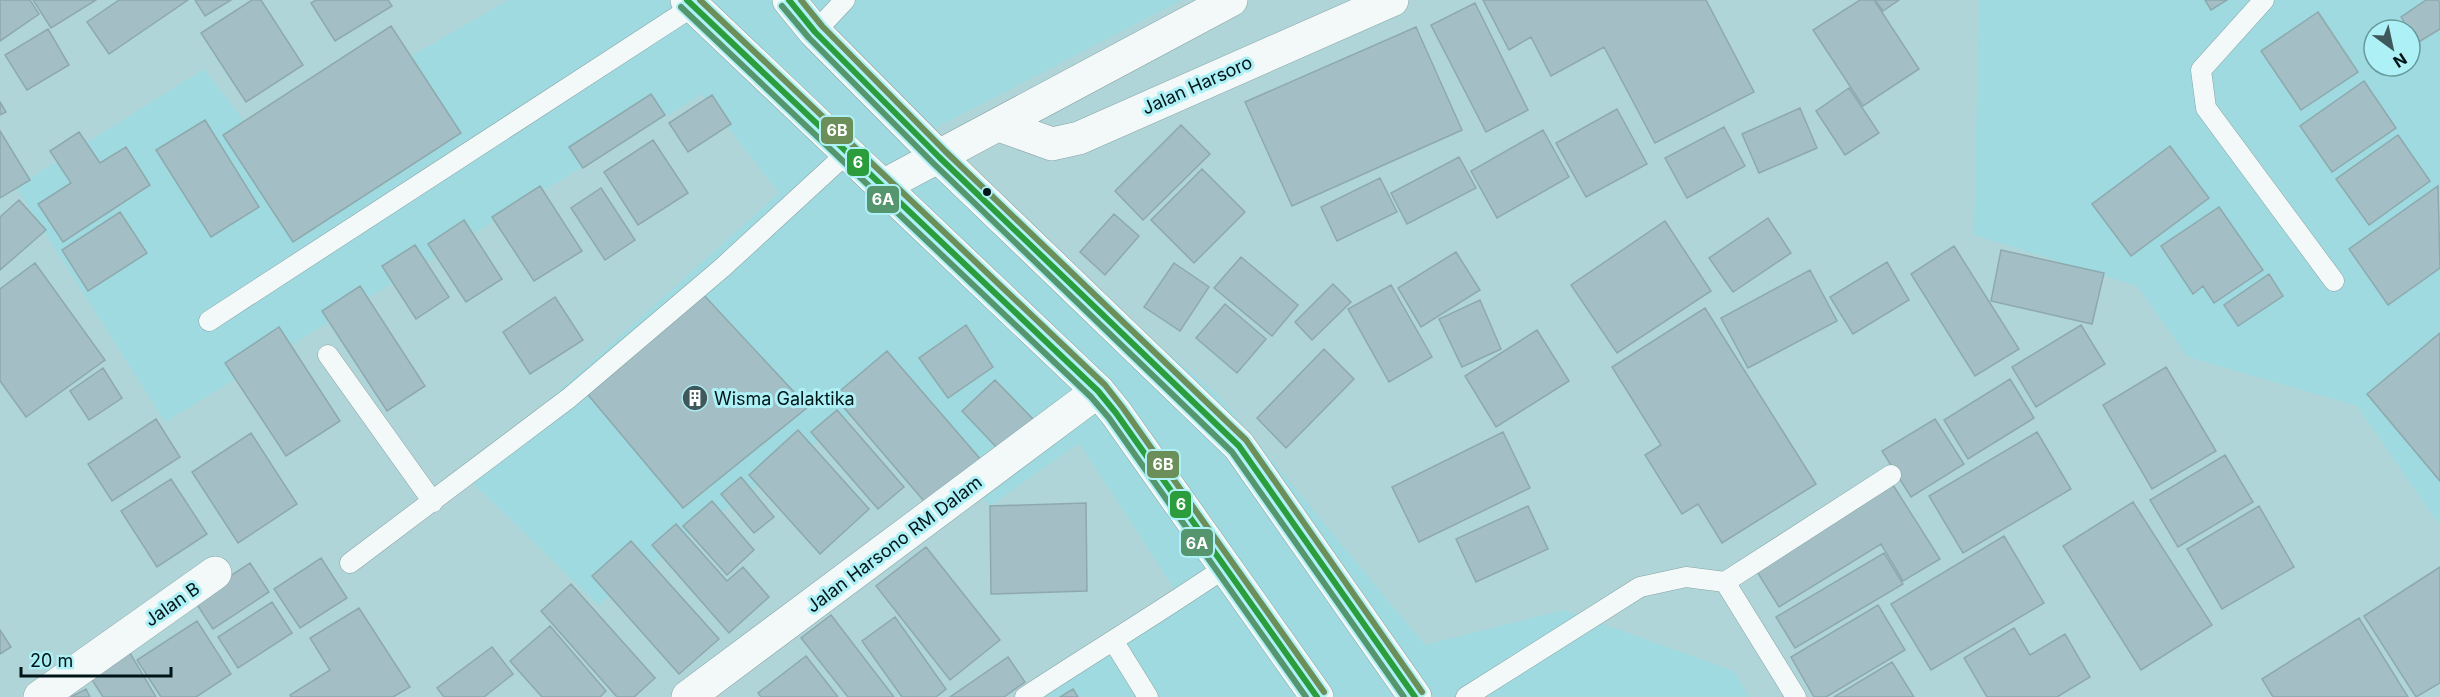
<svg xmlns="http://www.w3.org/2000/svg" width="2440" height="697" viewBox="0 0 2440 697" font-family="Inter,sans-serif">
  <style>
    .built { fill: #9edadf; fill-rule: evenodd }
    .building { fill: #a3bfc5; stroke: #8da9ae; stroke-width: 1.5 }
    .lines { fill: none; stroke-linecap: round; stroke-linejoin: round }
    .lane-casing { stroke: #86a3a5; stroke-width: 21 }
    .street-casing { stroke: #86a3a5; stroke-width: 34 }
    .secondary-casing { stroke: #86a3a5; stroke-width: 34 }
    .lane { stroke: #f3f9f9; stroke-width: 20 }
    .street { stroke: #f3f9f9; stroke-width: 33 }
    .secondary { stroke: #f3f9f9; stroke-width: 33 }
    .bus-1-casing { stroke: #adf0f5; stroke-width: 10 }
    .bus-2-casing { stroke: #adf0f5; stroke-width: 10 }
    .bus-3-casing { stroke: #adf0f5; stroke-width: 10 }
    .bus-1 { stroke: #2c9d3d; stroke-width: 6 }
    .bus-2 { stroke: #56966e; stroke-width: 6 }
    .bus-3 { stroke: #6c8f5a; stroke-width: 6 }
    .bus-dot { fill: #001517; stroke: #adf0f5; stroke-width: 2 }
    .labels { text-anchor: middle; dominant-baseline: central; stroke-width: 6; stroke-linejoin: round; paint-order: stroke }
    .street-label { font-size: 18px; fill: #001517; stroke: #adf0f5 }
    .poi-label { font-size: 18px; fill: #001517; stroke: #adf0f5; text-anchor: start }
    .line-badge { stroke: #adf0f5; stroke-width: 2 }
    .badge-label { font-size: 16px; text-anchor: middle; font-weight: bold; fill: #fff }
  </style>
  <rect width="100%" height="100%" fill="#b0d5d8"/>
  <path class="built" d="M508 0H1182L932 130 1046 250 1218 395 1425 645 1564 610 1734 671 1749 697H1028L1175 590 1079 443 990 506 891 386 598 605 465 475 779 193 702 94 165 422 16 187 204 69 261 143Z
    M1979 0H2440V526L2357 406 2188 357 2137 286 1974 235ZM2374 30H2410V66H2374Z"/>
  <path class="building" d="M0 0H30L39 14 0 41Z
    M33 0H96L51 28Z
    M119 0H188L109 54 87 22Z
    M195 0H231L205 16Z
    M252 0H261L303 65 246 102 201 33Z
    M316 0H388L392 6 335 41 311 3Z
    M1483 0H1706L1754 92 1655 143 1604 47 1551 76 1531 37 1509 50Z
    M1860 0H1874L1919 69 1863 106 1813 30Z
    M1875 0H1899L1883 11Z
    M2205 0H2227L2211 10Z
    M2426 0H2438L2440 2V29L2417 43 2401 17Z
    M1475 3 1528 110 1486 132 1431 25Z
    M2318 12 2358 72 2301 110 2261 51Z
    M391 26 461 133 293 242 223 135Z
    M1416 27 1462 130 1292 206 1245 102Z
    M48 29 69 65 27 90 5 55Z
    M2364 81 2396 128 2332 172 2300 126Z
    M1849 88 1879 133 1845 155 1816 111Z
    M651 94 665 115 583 168 569 147Z
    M712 95 731 124 688 152 669 123Z
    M0 102 6 112 0 115Z
    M1800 108 1817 148 1759 173 1742 134Z
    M1617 109 1647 164 1586 197 1556 143Z
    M205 120 259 207 211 237 156 150Z
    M1181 125 1210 154 1143 220 1115 191Z
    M1724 127 1745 166 1687 198 1665 158Z
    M1543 130 1569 177 1497 218 1471 171Z
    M0 131 30 180 0 198Z
    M79 132 100 163 126 147 150 185 63 242 38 204 71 183 50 151Z
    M2398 135 2430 181 2369 225 2336 179Z
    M653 140 688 193 638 225 604 172Z
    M2170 146 2209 198 2131 256 2092 204Z
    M1459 157 1476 188 1407 224 1391 193Z
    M1202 169 1245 212 1194 263 1151 220Z
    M1380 178 1397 212 1337 241 1321 207Z
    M540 186 582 251 534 281 492 217Z
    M2438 186 2440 268 2388 305 2349 249Z
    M601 188 635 240 605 260 571 208Z
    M19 200 46 230 0 270V217Z
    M2219 207 2263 270 2214 303 2203 286 2193 294 2161 246Z
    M120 212 147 253 88 291 62 250Z
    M1114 214 1139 236 1105 275 1080 252Z
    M1768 218 1791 253 1733 292 1709 258Z
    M464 220 502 279 466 302 428 244Z
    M1665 221 1711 291 1617 353 1571 285Z
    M415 245 449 297 416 319 382 266Z
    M1954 246 2019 349 1975 376 1911 274Z
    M2001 250 2104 273 2092 324 1991 301Z
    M1456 252 1480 290 1421 327 1398 288Z
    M1241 257 1298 305 1272 336 1214 288Z
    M1887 262 1909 300 1853 334 1830 297Z
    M35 263 105 360 26 417 0 381V289Z
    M1174 263 1209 287 1180 331 1144 307Z
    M1810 270 1837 321 1748 368 1721 318Z
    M2269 274 2283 296 2238 326 2224 305Z
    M1333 284 1351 302 1312 340 1295 322Z
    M1391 285 1432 357 1389 382 1348 309Z
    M360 286 425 386 387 411 322 311Z
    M700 291 808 407 683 508 584 390Z
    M555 297 583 340 530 374 503 332Z
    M1480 300 1501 349 1462 367 1439 319Z
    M1225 304 1266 339 1237 373 1196 338Z
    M1705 308 1816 484 1722 543 1698 504 1682 514 1645 455 1661 445 1612 367Z
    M966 325 993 367 948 398 919 358Z
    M2081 325 2105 364 2036 407 2012 367Z
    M279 327 340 421 286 456 225 363Z
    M1537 330 1569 381 1496 427 1465 376Z
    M2440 333V481L2367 394Z
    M1324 349 1354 379 1286 448 1257 418Z
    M887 351 982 461 929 507 834 396Z
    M2166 367 2216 451 2152 489 2103 405Z
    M103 368 122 398 89 420 70 391Z
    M2010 379 2034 418 1968 459 1944 420Z
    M995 380 1033 419 999 450 962 411Z
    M837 410 904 487 878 509 811 432Z
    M156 419 180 457 112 501 88 464Z
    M1935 419 1964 464 1911 497 1882 451Z
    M798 430 869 509 820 554 749 475Z
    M1503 432 1530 488 1419 542 1392 487Z
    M2037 432 2071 489 1963 553 1929 496Z
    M251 433 297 504 238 543 192 472Z
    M2225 455 2253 502 2178 547 2150 500Z
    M741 477 774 517 754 533 721 494Z
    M171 479 207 534 157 567 121 511Z
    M1893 485 1940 559 1903 581 1881 544 1779 607 1756 570Z
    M712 501 754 550 727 575 683 526Z
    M2133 502 2212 625 2141 670 2063 546Z
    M1086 503 1087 591 991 594 990 506Z
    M1528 506 1548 549 1476 582 1456 539Z
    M2259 506 2294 567 2222 609 2187 549Z
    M676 524 727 581 743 567 769 597 729 633 652 545Z
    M2004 536 2044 603 1931 670 1891 604Z
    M631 541 719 639 679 674 592 576Z
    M926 547 1000 640 950 680 876 586Z
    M1884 553 1903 584 1795 648 1776 617Z
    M321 558 347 598 300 628 274 589Z
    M250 563 269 592 213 629 194 600Z
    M2440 567V683L2416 697 2364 616Z
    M571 584 655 678 634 697H617L541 611Z
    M272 602 292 633 238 668 218 637Z
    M1878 605 1905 650 1826 697H1814L1791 657Z
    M359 608 410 687 393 697H291L290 695 330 670 310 638Z
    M831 615 894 697H848L801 638Z
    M895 617 946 689 936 697H902L862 641Z
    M2359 618 2408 697H2273L2262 679Z
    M197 621 231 674 196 697H161L137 660Z
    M550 626 606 691 600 697H542L510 661Z
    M2014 628 2030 655 2065 634 2090 677 2057 697H1987L1964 658Z
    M0 630 11 647 0 654Z
    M492 647 513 674 484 697H444L437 688Z
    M127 648 156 697H103L87 672Z
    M806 656 838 697H761L758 693Z
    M1008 657 1025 682 1004 697H950Z
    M1892 662 1914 697H1834Z
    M86 689 90 697H71Z
    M1073 689 1078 697H1060Z"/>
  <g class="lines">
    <g class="lane-casing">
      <path id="lane" d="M2264 0 2201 70 2206 108 2334 281
        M815 32 845 0
        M209 321 692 7
        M328 355 433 502
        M350 563 569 398 722 268 846 154
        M1725 582 1891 475
        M1114 642 1148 697
        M1025 697C1092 653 1160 612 1226 567
        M1466 697 1640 587 1686 577 1725 582 1796 697"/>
    </g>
    <g class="street-casing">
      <path id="street" d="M999 125 1052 144 1079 138 1392 0
        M883 186 1231 0
        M40 697 215 573
        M688 697 1098 391"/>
    </g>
    <g class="secondary-casing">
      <path id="secondary" d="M687 0 1098 391 1116 413 1317 697
        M789 0 815 32 939 157 1239 446 1415 697"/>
    </g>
    <use href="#lane" class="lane"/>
    <use href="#street" class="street"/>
    <use href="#secondary" class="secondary"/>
    <g class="bus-1-casing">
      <path id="bus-1" d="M687 0 1098 391 1116 413 1317 697
        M789 0 815 32 939 157 1239 446 1415 697"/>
    </g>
    <g class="bus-2-casing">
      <path id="bus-2" d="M782 6 809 38 933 163 1232 452 1404 697
        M681 7 1091 397 1109 418 1306 697"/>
    </g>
    <g class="bus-3-casing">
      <path id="bus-3" d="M700 0 1105 385 1123 408 1324 692
        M801 0 822 26 945 151 1246 440 1422 692"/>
    </g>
    <use href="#bus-1" class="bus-1"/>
    <use href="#bus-2" class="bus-2"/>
    <use href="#bus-3" class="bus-3"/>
  </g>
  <defs>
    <g id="building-disc" transform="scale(1.35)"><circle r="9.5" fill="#3e585b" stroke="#adf0f5"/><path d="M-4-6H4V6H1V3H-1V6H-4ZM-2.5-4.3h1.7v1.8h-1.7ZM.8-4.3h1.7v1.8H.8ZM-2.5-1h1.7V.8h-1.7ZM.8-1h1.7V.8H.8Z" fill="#fff"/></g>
  </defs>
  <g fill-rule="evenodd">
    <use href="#building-disc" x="695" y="398"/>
  </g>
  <circle class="bus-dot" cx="987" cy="192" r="5"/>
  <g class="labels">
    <g class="street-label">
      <text transform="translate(1197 85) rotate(-24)">Jalan Harsoro</text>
      <text transform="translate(894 544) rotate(-37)">Jalan Harsono RM Dalam</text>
      <text transform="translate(172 604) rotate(-35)">Jalan B</text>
    </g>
    <g class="poi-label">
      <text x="714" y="398">Wisma Galaktika</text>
    </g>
  </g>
  <g class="line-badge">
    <rect x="820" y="116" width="34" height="29" rx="6" fill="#6c8f5a"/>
    <rect x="846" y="148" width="24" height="29" rx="6" fill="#2c9d3d"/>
    <rect x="866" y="185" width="34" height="29" rx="6" fill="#56966e"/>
    <rect x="1146" y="450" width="34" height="29" rx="6" fill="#6c8f5a"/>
    <rect x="1169" y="490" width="23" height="29" rx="6" fill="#2c9d3d"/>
    <rect x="1180" y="528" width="34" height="29" rx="6" fill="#56966e"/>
  </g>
  <g class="badge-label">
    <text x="837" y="136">6B</text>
    <text x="858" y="168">6</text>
    <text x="883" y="205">6A</text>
    <text x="1163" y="470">6B</text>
    <text x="1181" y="510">6</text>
    <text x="1197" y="549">6A</text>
  </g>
  <g transform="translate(2392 48) rotate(147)"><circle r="28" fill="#adf0f5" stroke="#68989c" stroke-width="1.5"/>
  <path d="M0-4.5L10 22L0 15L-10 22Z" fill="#3e585b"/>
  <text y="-9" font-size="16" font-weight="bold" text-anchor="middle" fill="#001517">N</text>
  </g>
  <path d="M21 667v9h150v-9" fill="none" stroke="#001517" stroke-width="3"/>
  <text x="30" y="667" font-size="18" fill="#001517" stroke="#adf0f5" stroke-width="4.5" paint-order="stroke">20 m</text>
</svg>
